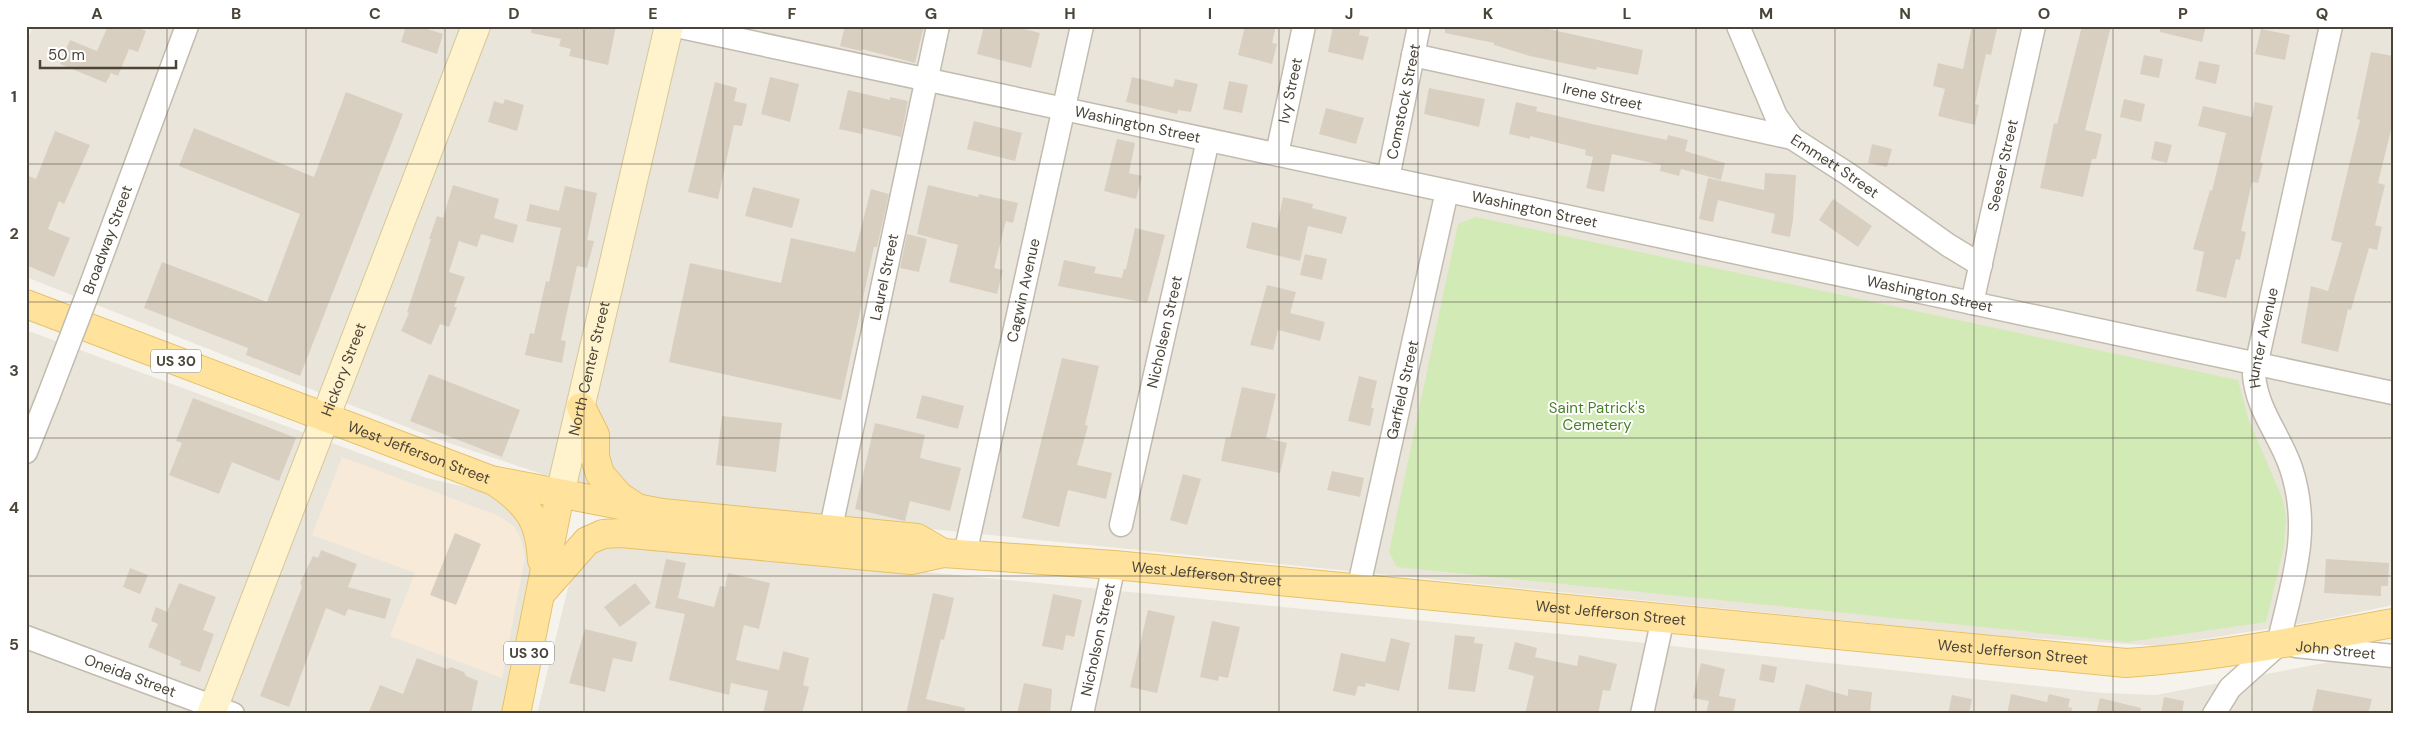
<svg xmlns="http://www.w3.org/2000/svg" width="2419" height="740" viewBox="0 0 2419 740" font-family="'DM Sans',sans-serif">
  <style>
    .residential { fill: #eae5da }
    .commercial { fill: #f7ead8 }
    .green { fill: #d2eab5 }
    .building { fill: #d8cfc1 }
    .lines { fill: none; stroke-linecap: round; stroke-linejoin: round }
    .street-casing { stroke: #c2bbae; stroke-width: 25 }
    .secondary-casing { stroke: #d6c79b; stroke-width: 30 }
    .primary-casing { stroke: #e6c16a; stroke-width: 30 }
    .street { stroke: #fff; stroke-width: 22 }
    .secondary { stroke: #fff3cd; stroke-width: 28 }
    .primary { stroke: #ffe39c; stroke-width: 28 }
    .street-bridge-casing { stroke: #c2bbae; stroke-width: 25; stroke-linecap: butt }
    .street-bridge { stroke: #fff; stroke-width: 22 }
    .grid { fill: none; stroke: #4b4439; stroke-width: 1; stroke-opacity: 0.55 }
    .labels { text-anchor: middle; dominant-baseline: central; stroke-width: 4; stroke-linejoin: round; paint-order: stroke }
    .shield { fill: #fff; stroke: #817c74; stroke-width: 1 }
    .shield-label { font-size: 14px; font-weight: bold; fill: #4b4439 }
    .street-label { font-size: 15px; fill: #4b4439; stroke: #fff }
    .park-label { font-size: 15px; fill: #4a7f2a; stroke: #fff }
    .neatline { fill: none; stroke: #4b4439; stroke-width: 2 }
    .grid-label { font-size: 16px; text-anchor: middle; font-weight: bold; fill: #4b4439 }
  </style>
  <rect width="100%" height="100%" fill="#f6f3ec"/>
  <path class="residential" d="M33 26H2393V605L2322 620 2160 646 2000 636 669 503 542 474 437 439 26 277V44Z
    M26 330 427 478 490 493 527 530 534 550 529 590 503 714H26Z
    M639 544 1590 637 2103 693 2156 695 2393 650V714H537L568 588 577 565 596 545Z"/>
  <path class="commercial" d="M342 457 499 516 514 526 521 539 525 558 502 678 390 636 415 573 312 535Z"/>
  <path class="green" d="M1476 217 2238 380 2248 418 2283 500 2286 518 2284 547 2266 622 2128 642 1397 567 1389 552 1458 224Z"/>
  <path class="building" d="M108 26H133L146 31 138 52 129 49 118 76 111 73 106 83 60 64 70 40 97 51Z
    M406 26H418L443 34 437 54 401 42Z
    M532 26H616L608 65 569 56 571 49 559 46 561 39 531 33Z
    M845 26H924L915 63 862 49 861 51 840 46Z
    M984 26H1012L1040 33 1031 68 977 54Z
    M1245 26H1276L1272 43 1277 44 1272 64 1238 55Z
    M1333 26H1361L1359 35 1369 37 1363 60 1328 52Z
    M1445 26H1535L1643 50 1638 75 1597 67 1596 70 1530 56 1494 45V43L1445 33Z
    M1972 26 1997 29 1991 55 1986 54 1975 104 1979 105 1975 125 1938 116 1945 89 1933 86 1938 63 1963 69Z
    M2082 26H2111L2085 130 2102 134 2096 159H2092L2083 197 2040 188 2054 123 2057 124Z
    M2160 26H2206L2202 42 2160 32Z
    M2261 29 2290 35 2285 60 2255 54Z
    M2371 52 2393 56V122L2378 183 2385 185 2375 225 2382 227 2377 250 2369 248 2351 310 2348 309 2338 352 2301 343 2311 286 2328 291 2342 243 2331 240 2360 120 2357 119Z
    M2144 55 2163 59 2159 78 2140 74Z
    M2199 61 2220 65 2216 84 2195 79Z
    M770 77 799 84 790 122 761 114Z
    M1132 77 1173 87 1175 79 1198 84 1191 112 1178 110 1177 114 1126 102Z
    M1229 81 1248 85 1242 113 1223 109Z
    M715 82 737 88 734 101 747 104 742 126 734 125 718 199 688 192Z
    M1429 88 1485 99 1479 127 1424 114Z
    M848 90 890 100V97L908 101 901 137 863 128 862 134 839 129Z
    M346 92 403 114 300 376 246 355 248 348 144 308 162 262 267 302 300 214 179 166 194 128 314 177Z
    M505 99 524 105 517 131 488 122 494 101 503 104Z
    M2124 99 2145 104 2141 122 2120 117Z
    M1516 102 1537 107 1536 111 1592 124 1667 140 1668 135 1688 140 1685 151 1725 163 1721 180 1681 169 1679 176 1660 171 1661 165 1612 154 1604 192 1586 188 1593 157 1585 155 1586 150 1530 136V139L1509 134Z
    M2255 102 2273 106 2260 162 2263 163 2258 183 2252 182 2241 231 2246 232 2240 260 2236 259 2226 298 2196 291 2204 252 2193 249 2210 190 2212 191 2226 133 2198 126 2203 106 2252 117Z
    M1326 108 1364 118 1356 144 1319 134Z
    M974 121 1022 133 1015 161 967 149Z
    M55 131 90 145 64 204 59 201 48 229 70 238 54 277 26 265V175L36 179Z
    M1117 139 1135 143 1129 173 1142 176 1136 199 1104 191Z
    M2155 141 2172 145 2167 163 2151 159Z
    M1872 144 1892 149 1887 167 1868 163Z
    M1765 173 1796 175 1793 220 1790 237 1771 233 1775 214 1718 200 1713 222 1699 219 1708 178 1764 190Z
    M453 185 499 199 494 218 518 225 513 243 481 234 477 247 459 241 449 272 465 277 454 307H457L449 327 440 324 431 345 401 331 409 313 407 312 431 239H429L437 216 443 218Z
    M928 185 978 197 979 194 1018 203 1013 223 1006 221 994 268 1003 270 997 294 949 282 958 245 917 234Z
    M565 186 597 193 587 240 594 241 587 268 577 266 561 340 566 341 562 363 525 355 530 333 534 334 546 281 549 282 561 228 526 221 530 204 559 211Z
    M753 187 800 199 792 228 745 216Z
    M871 189 889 194 877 247H874L841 400 669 362 690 263 781 283 791 238 855 252Z
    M1283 197 1313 204 1312 208 1347 217 1342 234 1308 226 1300 261 1246 248 1252 222 1277 228Z
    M1833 199 1872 226 1858 247 1819 220Z
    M1135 228 1165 235 1147 303 1058 286 1064 260 1096 267 1094 273 1122 278 1124 269H1126Z
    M907 234 927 239 919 272 900 268Z
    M1305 254 1327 259 1322 280 1300 275Z
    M1267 285 1296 292 1290 313 1325 322 1320 341 1278 330 1273 350 1250 345Z
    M1062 358 1099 366 1085 425 1088 426 1077 465 1112 473 1106 499 1068 490 1059 527 1022 518Z
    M429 374 520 410 502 457 410 421Z
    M1359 376 1377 381 1371 408H1374L1370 426 1348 421Z
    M1242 387 1276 394 1266 438 1287 443 1280 473 1221 461 1226 437 1230 438Z
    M922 395 964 406 958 429 916 418Z
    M193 398 296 438 279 481 232 462 219 494 169 475 182 443 176 441Z
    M722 416 782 423 776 472 716 465Z
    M875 423 925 435 920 458 961 468 950 511 910 501 905 521 855 509Z
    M1332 471 1364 478 1360 497 1327 490Z
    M1183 474 1201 479 1187 525 1170 520Z
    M455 533 481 544 456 605 430 595Z
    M321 550 357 564 348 587 391 599 385 619 348 609 345 616 326 608 289 707 260 696 302 587 300 583 313 556 318 558Z
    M666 559 686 563 678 598 714 607 720 586 725 587 728 573 770 583 759 629 744 625 736 660 779 670 783 651 809 658 803 685 809 687 802 714H763L768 691 731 683 729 695 669 680 685 614 655 608Z
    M2326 559 2389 563 2388 586H2381V596L2324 593Z
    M130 568 148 575 140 594 123 587Z
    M179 583 216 597 203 630 214 634 200 672 180 665 181 661 148 647 158 624 151 621 156 607 167 612Z
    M635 583 651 603 620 627 604 607Z
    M933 593 954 598 944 640 941 639 926 699 965 708 964 714H906Z
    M1053 594 1082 600 1074 637 1066 635 1063 650 1042 646Z
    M1148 610 1175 616 1157 693 1130 687Z
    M1212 621 1240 627 1228 678 1219 676 1218 681 1200 677Z
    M585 629 637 642 632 662 613 658 605 692 569 683Z
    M1455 635 1475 637 1474 643 1483 644 1475 692 1448 689Z
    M1391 638 1410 643 1399 691 1366 683 1365 687 1358 686 1355 696 1333 691 1341 653 1385 662Z
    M1515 642 1537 648 1535 657 1577 666 1579 655 1617 664 1610 691 1603 690 1598 714H1525L1534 676 1508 669Z
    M417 658 447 669 451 667 464 672 466 676 478 681 471 714H368L380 685 403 694Z
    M1701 663 1725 669 1719 696 1736 699 1733 714H1706L1709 701 1693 698Z
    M1762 664 1777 667 1774 683 1759 680Z
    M1024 683 1052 689 1050 714H1017Z
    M1806 684 1848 696V689L1872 692 1870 714H1798Z
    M2317 689 2372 699 2368 714H2322L2312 712Z
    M2011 694 2047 702 2049 694 2070 699 2068 707 2072 708 2071 714H2007Z
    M1952 695 1972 699 1969 714H1948Z
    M2164 697 2184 701 2182 714H2161Z
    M2100 698 2141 708 2140 714H2096Z"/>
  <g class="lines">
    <g class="street-casing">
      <g id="street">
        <path id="s1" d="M676 26 2393 393"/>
        <path id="s2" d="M1738 26 1776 116 1792 138 1848 174 1948 245 1981 265"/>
        <path id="s3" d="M1413 55 1792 138"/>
        <path id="s4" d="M1277 154 1304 26"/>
        <path id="s5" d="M1388 178 1419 26"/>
        <path id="s6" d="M86 298 187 26"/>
        <path id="s7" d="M1972 303 2034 26"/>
        <path d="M26 452 48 397"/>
        <path id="s8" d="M1121 525 1208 140"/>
        <path id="s9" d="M827 546 938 26"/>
        <path id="s10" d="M965 554 1082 26"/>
        <path id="s11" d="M1358 590 1447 191"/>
        <path id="s12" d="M26 637 233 714"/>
        <path id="s13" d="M2278 645C2292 582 2312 532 2291 468 2280 435 2257 411 2254 375L2331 26"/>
        <path id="s14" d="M2296 646 2393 656"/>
        <path id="s15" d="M1082 714 1114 565"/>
        <path d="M1642 714 1663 618"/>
        <path d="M2214 714 2230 688 2278 645"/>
      </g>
    </g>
    <g class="secondary-casing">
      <g id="secondary">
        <path id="s16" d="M560 494 669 26"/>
        <path id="s17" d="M211 714 476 26"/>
      </g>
    </g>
    <g class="primary-casing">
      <g id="primary">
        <path id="s18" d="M26 304 491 480 662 513 917 538 943 553 1114 565 2126 663C2216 657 2304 640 2393 623"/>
        <path d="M581 407 595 435V457L600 474 619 496 634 506"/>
        <path d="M497 483C529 505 540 521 542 560"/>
        <path d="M542 592 587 541 603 534 621 533 911 560 943 553"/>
        <path d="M516 714 560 494"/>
      </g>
    </g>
    <use href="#street" class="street"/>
    <use href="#secondary" class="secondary"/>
    <use href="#primary" class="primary"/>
    <g class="street-bridge-casing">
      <path id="street-bridge" d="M48 397 86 298"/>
    </g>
    <use href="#street-bridge" class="street-bridge"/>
  </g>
  <path class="grid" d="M167 26V714M306 26V714M445 26V714M584 26V714M723 26V714M862 26V714M1001 26V714M1140 26V714M1279 26V714M1418 26V714M1557 26V714M1696 26V714M1835 26V714M1974 26V714M2113 26V714M2252 26V714M26 164H2393M26 302H2393M26 438H2393M26 576H2393"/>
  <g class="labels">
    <g class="shield">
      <rect x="151" y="349.5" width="50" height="23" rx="4"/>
      <rect x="504" y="641.5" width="50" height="23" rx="4"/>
    </g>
    <g class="shield-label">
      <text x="176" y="361">US 30</text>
      <text x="529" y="653">US 30</text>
    </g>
    <g class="street-label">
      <text stroke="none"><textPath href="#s4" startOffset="65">Ivy Street</textPath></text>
      <text stroke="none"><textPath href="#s3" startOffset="194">Irene Street</textPath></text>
      <text stroke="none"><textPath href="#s5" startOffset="78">Comstock Street</textPath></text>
      <text stroke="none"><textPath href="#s1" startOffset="472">Washington Street</textPath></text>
      <text stroke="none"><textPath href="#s7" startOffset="141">Seeser Street</textPath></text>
      <text stroke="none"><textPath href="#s2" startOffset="176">Emmett Street</textPath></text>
      <text stroke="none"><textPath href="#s1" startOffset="878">Washington Street</textPath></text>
      <text stroke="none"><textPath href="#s6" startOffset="62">Broadway Street</textPath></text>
      <text stroke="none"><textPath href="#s9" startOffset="275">Laurel Street</textPath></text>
      <text stroke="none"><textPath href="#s10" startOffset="270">Cagwin Avenue</textPath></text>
      <text stroke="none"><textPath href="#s1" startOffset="1282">Washington Street</textPath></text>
      <text stroke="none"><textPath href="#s8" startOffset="198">Nicholsen Street</textPath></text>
      <text stroke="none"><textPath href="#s13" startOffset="319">Hunter Avenue</textPath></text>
      <text stroke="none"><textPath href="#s16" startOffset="129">North Center Street</textPath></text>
      <text stroke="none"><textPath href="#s17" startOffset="369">Hickory Street</textPath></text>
      <text stroke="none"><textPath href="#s11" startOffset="205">Garfield Street</textPath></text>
      <text stroke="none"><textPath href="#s18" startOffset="420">West Jefferson Street</textPath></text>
      <text stroke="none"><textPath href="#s18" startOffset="1222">West Jefferson Street</textPath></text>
      <text stroke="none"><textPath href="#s18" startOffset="1628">West Jefferson Street</textPath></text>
      <text stroke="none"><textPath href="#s15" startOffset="76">Nicholson Street</textPath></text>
      <text stroke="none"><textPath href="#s14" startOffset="40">John Street</textPath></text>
      <text stroke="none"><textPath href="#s18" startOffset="2032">West Jefferson Street</textPath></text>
      <text stroke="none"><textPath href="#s12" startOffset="111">Oneida Street</textPath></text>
    </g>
    <g class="park-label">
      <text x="1597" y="408">Saint Patrick's<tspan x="1597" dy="17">Cemetery</tspan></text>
    </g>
  </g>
  <rect width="2419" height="740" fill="none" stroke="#ffffff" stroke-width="55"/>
  <path d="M40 60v8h136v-8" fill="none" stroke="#4b4439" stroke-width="2.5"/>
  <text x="48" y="60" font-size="15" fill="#4b4439" stroke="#ffffff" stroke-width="4" paint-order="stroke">50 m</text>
  <rect x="28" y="28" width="2364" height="684" class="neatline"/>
  <g class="grid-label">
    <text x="97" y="19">A</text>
    <text x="236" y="19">B</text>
    <text x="375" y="19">C</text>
    <text x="514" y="19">D</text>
    <text x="653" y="19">E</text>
    <text x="792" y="19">F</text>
    <text x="931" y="19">G</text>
    <text x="1070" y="19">H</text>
    <text x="1210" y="19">I</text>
    <text x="1349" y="19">J</text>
    <text x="1488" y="19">K</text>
    <text x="1627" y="19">L</text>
    <text x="1766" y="19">M</text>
    <text x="1905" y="19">N</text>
    <text x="2044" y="19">O</text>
    <text x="2183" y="19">P</text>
    <text x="2322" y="19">Q</text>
    <text x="14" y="102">1</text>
    <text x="14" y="239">2</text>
    <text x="14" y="376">3</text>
    <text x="14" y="513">4</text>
    <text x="14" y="650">5</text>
  </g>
</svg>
